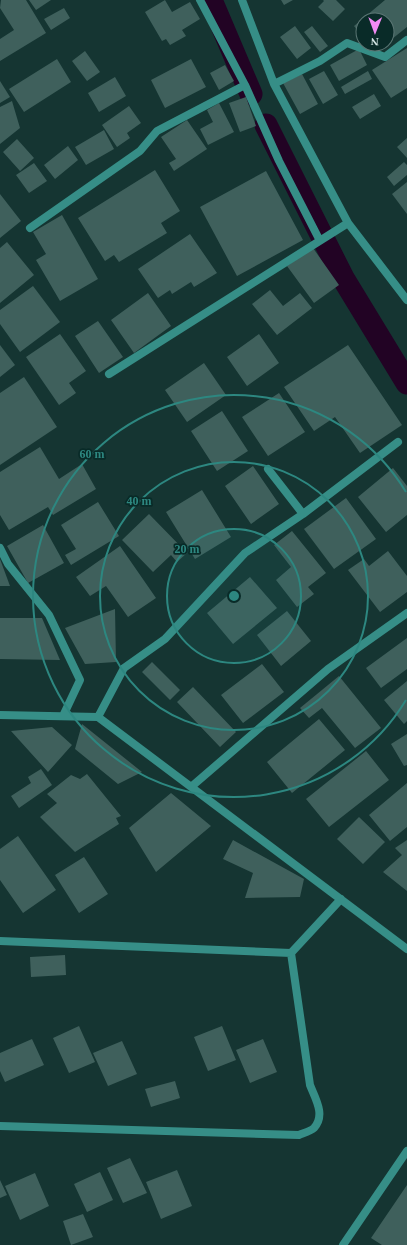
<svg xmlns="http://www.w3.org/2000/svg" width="407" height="1245" viewBox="0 0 407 1245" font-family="'Times New Roman',serif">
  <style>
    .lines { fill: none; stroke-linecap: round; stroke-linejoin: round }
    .canal { stroke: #220324; stroke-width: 23 }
    .building { fill: #3f605c }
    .minor { stroke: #368e87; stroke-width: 8 }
    .ring { fill: none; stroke: #2d8780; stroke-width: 2 }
    .centre { fill: #2d8780; stroke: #092b28; stroke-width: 2 }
    .ring-label { font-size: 12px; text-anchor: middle; font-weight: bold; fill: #2d8780; stroke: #092b28; stroke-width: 3.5; stroke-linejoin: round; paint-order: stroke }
  </style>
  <rect width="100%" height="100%" fill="#153532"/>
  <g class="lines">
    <path class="canal" d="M211 0 251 94
      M266 125 343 278 407 383"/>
  </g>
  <path class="building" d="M1 0H26L46 33 0 61V39L14 30 0 8Z
    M29 0H51L36 10Z
    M165 0 172 12 190 2 200 19 182 30 186 36 170 45 166 39 162 41 145 12Z
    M281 0H293L284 5Z
    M323 0H336L345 9 333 21 318 7 324 1Z
    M385 0H407V27L387 43V20H363V37L354 26Z
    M64 8 70 18 51 30 44 19Z
    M295 26 311 48 297 59 280 37Z
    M312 26 328 46 320 52 304 32Z
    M369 44H386L376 52Z
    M407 48V88L391 98 372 70Z
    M359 49 367 65 339 81 330 65Z
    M85 51 100 72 87 81 72 61Z
    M57 59 71 82 24 112 9 89Z
    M191 59 206 87 165 108 151 80Z
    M225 65 234 81 219 90 210 73Z
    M324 71 338 95 323 104 309 79Z
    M368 71 372 79 345 94 341 87Z
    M302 74 318 104 300 114 283 83Z
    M115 77 126 96 99 112 88 93Z
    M0 81 10 97 0 103Z
    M374 94 381 106 360 119 352 107Z
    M246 97 256 126 240 132 229 103Z
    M12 101 20 128 0 144V107Z
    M219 103 234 132 208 145 200 129 213 122 207 110Z
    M129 106 141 123 127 133 130 138 117 147 102 125Z
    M187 120 207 149 174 171 169 163 176 159 161 137Z
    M104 130 114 149 86 165 75 147Z
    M407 138V158L397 147Z
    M17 139 34 158 20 171 3 152Z
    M68 146 78 160 55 179 44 165Z
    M404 162 407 165V175L394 186 387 177Z
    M34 163 47 181 29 193 16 175Z
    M155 170 180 211 161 223 167 233 119 262 114 255 105 261 78 218Z
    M266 171 303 240 237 276 200 207Z
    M407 182V214L392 194Z
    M0 194 21 221 0 238Z
    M62 215 98 279 60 301 36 260 46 254 33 232Z
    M190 234 217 273 194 287 191 282 172 294 170 290 158 298 138 269Z
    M7 242 34 275 0 303V248Z
    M313 248 339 285 314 303 287 266Z
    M33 286 60 322 20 352 0 324V310Z
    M270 290 283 306 300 293 312 308 277 335 252 304Z
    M148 293 171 326 134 353 111 320Z
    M98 321 123 357 99 373 75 336Z
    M60 334 86 371 69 383 76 393 59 405 26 357Z
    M259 334 279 363 247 386 227 357Z
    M0 345 15 365 0 377Z
    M348 345 402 425 360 453 335 417 314 431 284 387Z
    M204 363 226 395 187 422 165 390Z
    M24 377 57 427 0 465V393Z
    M279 393 305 432 268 456 242 417Z
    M222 411 248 451 217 471 191 431Z
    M40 447 59 479 82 464 96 489 53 515 48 507 9 530 0 515V472Z
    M253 466 279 504 251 524 225 486Z
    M393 468 407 486V515L386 532 358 497Z
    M202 490 231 537 195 559 166 512Z
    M346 498 376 539 334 569 304 529Z
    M98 502 119 536 71 565 65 555 76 549 61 525Z
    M149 514 187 553 177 562 171 555 153 572 122 540Z
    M43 525 64 563 28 583 7 546Z
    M292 531 326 573 308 587 314 594 297 607 276 580 291 567 274 545Z
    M120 546 156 598 128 617 106 586 90 596 76 577Z
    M388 551 407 576V592L380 612 348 570 364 559 369 566Z
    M0 559 10 586H0Z
    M250 577 277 608 233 644 207 613Z
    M115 609 116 662 85 664 65 628Z
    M287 611 311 641 281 666 257 635Z
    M0 618H42L60 660 0 659Z
    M407 638V669L381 688 366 668Z
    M152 662 180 690 170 700 142 672Z
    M262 664 284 692 243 723 221 695Z
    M339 676 381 728 355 748 322 708 309 718 300 708Z
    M407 681V721L404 724 384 700Z
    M193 687 236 732 220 747 177 702Z
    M319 719 345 750 292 793 267 762Z
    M82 724 142 772 118 784 75 749Z
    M52 727 72 745 48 772 11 731Z
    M407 734V765L404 766 391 744Z
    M366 751 389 780 329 827 306 799Z
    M41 769 52 785 19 808 11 796 31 783 28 777Z
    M87 774 121 816 116 818 119 824 75 852 40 817 57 803 47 794 71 775 80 779Z
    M407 783V827L390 841 369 815Z
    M171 793 211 826 156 872 129 828Z
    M359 817 385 842 363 864 337 839Z
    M18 836 56 890 23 913 0 880V849Z
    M233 840 304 879 300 897 245 898 253 873 223 859Z
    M407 840V891L383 872 402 855 395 848Z
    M84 857 108 894 79 913 55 875Z
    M65 955 66 975 31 977 30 957Z
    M79 1026 95 1062 69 1073 53 1038Z
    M222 1026 236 1060 208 1071 194 1037Z
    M32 1039 44 1065 5 1082 0 1071V1053Z
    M263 1039 277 1072 250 1083 236 1050Z
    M122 1041 137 1074 108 1086 93 1053Z
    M175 1081 180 1098 151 1107 145 1089Z
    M130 1158 147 1193 123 1203 107 1168Z
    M177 1170 192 1206 161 1219 146 1182Z
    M100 1172 113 1200 87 1212 74 1184Z
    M35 1173 49 1206 20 1220 5 1186Z
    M0 1180 7 1195 0 1198Z
    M407 1185V1245H382L371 1238Z
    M83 1214 93 1237 71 1245 63 1221Z"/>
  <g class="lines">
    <path class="minor" d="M200 0 245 85 279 161 319 239
      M242 0 274 84 348 223 407 300
      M274 84 320 61 347 43 385 57 407 40
      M30 228 140 151 157 131 245 85
      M109 374 348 223
      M268 469 303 514
      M0 548 8 564 49 615 80 680 63 716
      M0 715 98 717 407 949
      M98 717 124 668 165 639 245 553 303 514 398 442
      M191 787 328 669 407 613
      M0 941 291 953 341 899
      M0 1126 299 1135C304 1133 311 1131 314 1128 326 1115 315 1098 310 1085L291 953
      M343 1245 407 1151"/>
  </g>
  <circle cx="234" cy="596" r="67" fill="#2d8780" fill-opacity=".12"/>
  <g class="ring">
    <circle cx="234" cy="596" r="67"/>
    <circle cx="234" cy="596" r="134"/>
    <path d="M406 700A201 201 0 1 1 406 492"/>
  </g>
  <circle cx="234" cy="596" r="6" class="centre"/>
  <g class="ring-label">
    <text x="92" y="458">60 m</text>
    <text x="139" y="505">40 m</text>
    <text x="187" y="553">20 m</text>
  </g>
  <g transform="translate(375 32) rotate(181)"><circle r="19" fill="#092b28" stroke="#5b7674"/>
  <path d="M0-3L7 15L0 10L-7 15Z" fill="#f28af3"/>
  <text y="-6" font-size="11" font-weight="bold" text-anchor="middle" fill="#d5e7e5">N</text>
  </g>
</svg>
